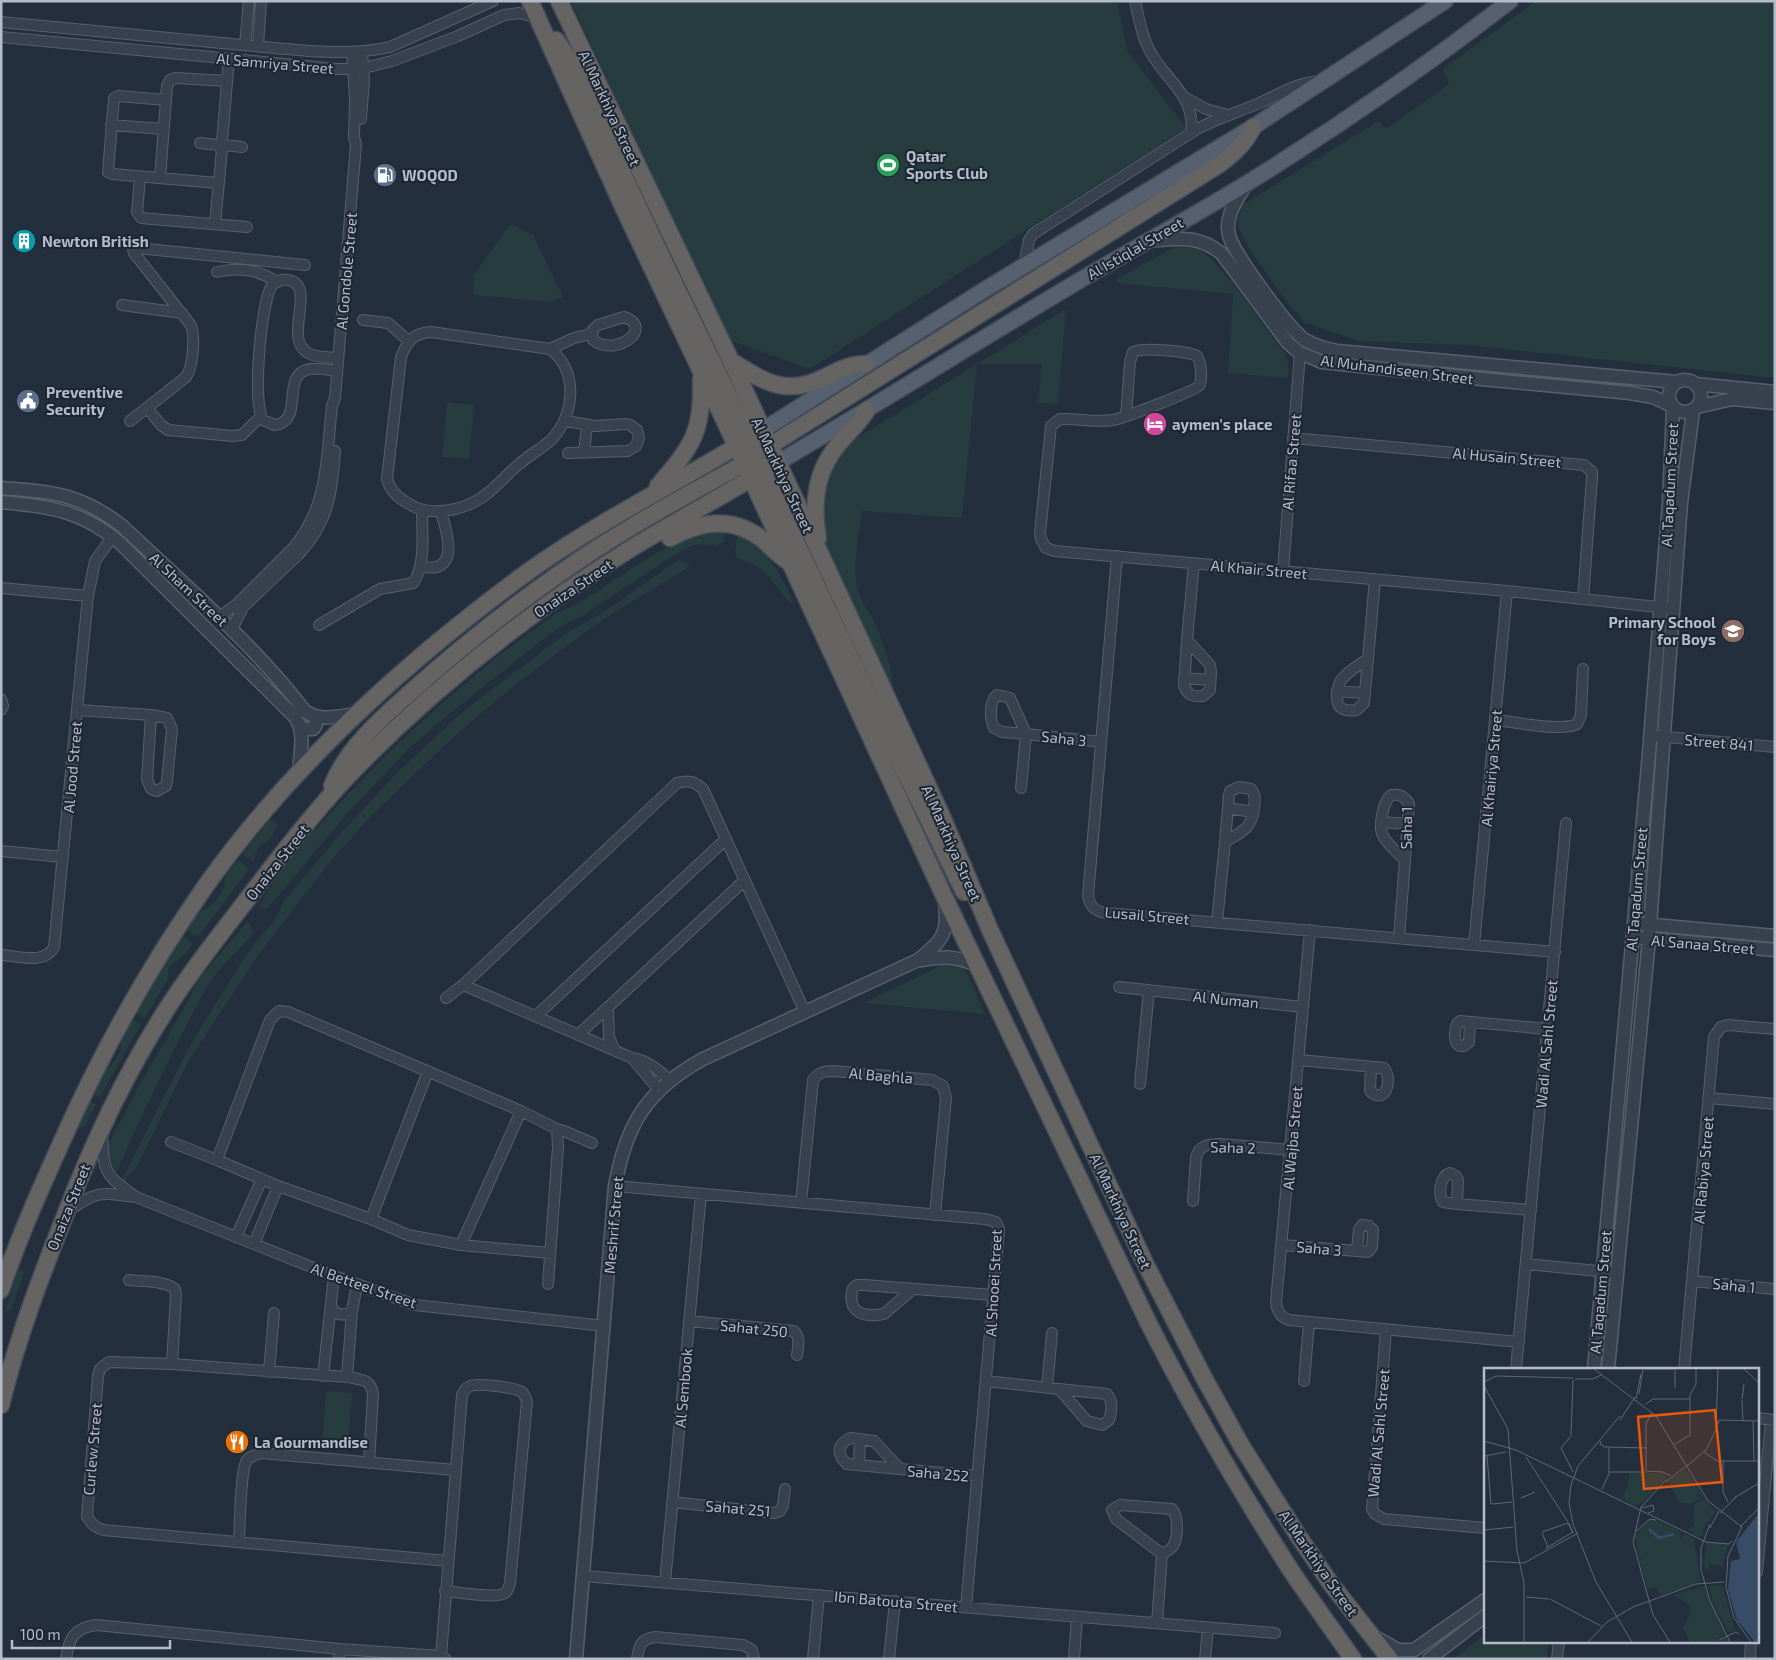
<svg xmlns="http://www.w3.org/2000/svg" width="1776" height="1660" viewBox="0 0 1776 1660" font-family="'Exo 2',sans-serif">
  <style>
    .green { fill: #263c3f }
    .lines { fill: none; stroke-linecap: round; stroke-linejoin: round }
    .minor-casing { stroke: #565f6c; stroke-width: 12 }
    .tertiary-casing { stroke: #565f6c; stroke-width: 15 }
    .primary-casing { stroke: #414a57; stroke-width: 18 }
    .trunk-casing { stroke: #434c59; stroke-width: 19 }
    .minor { stroke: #38414e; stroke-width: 10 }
    .tertiary { stroke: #38414e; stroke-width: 12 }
    .primary { stroke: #56606e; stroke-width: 15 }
    .trunk { stroke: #656462; stroke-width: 16 }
    .labels { text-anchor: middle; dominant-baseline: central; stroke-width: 4; stroke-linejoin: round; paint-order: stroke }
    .street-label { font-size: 15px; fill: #b4bcc9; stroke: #1d2633 }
    .poi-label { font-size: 15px; font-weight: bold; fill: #b4bcc9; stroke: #1d2633; text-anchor: start }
    .inset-river { fill: none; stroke: #394c67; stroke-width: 2.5 }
    .inset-road { fill: none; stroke: #5e6776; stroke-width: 1 }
    .view { fill: #e8590c; fill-opacity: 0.15; stroke: #e8590c; stroke-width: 2.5 }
    .inset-edge { fill: none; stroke: #b4bcc9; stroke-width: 2.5 }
  </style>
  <rect width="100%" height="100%" fill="#242f3e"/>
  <path class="green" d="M571 1H1117L1128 52 1186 128 810 369 729 340Z
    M1536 1H1775V378L1468 345 1359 341 1304 322 1281 294 1250 250 1237 224 1242 205 1379 121 1386 129 1449 84 1443 69Z
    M513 225 533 235 563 297 550 302 474 295 473 276 509 226Z
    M1184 247 1200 250 1214 261 1241 294 1286 355 1289 367 1288 378 1228 373 1233 294 1118 283 1117 279 1173 248Z
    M1066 309 1058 404 1038 403 1042 364H977L962 518 862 511C859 535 851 572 859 595 862 602 867 609 871 615 883 640 892 665 894 693L851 603 820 530 819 503 835 457 849 443Z
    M447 402 474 405 469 459 442 457Z
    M726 530 723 542 716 546 697 544 682 550 583 615 556 629 437 724 408 749 346 815 268 908 264 909 260 907V905L282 868 293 853 349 793 390 751 430 714 493 660 554 615 581 602 634 567 690 533Z
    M738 533C772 553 776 568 794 603L791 604 762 569 736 557 735 551Z
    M678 560 688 564 689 567 613 613 558 652 501 696 448 742 369 818 329 863 259 954 188 1062 136 1169 127 1176 126 1182 121 1181 184 1057 203 1024 250 949 274 921 285 900 343 831 397 773 456 718 487 693 568 632 592 619 617 603Z
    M270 819 278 825C276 828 274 833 272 836 261 848 257 842 254 862L242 854Z
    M238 859 249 869 198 937 186 930 197 913 208 908 216 901 224 887 225 877Z
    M248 921 254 932C239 951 219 966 207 987 197 1003 189 1021 180 1038 157 1083 135 1129 115 1176 107 1168 107 1151 110 1141L138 1088 188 1001 195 986 201 976Z
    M182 935 193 943C190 947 187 953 183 956 174 964 166 963 169 978L144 1018 135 1012Z
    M944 964 959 965 967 973 985 1014 864 1003Z
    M131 1018 141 1024 100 1097 92 1094 104 1071 113 1063 121 1050V1037Z
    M89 1101 96 1104 85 1126 79 1129 75 1135 76 1130Z
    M19 1269 24 1272 12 1308 4 1314Z
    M326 1391 352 1393 348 1445 322 1443Z
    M1485 1634V1641H1548L1547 1659H1454Z"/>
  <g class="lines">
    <g class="minor-casing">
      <path id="minor" d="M1135 1C1139 18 1142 38 1151 53 1167 81 1196 97 1191 133
        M1 22C78 29 155 36 232 44 279 48 344 58 390 47L493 1
        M1 37 337 69 364 68 392 61 458 36 504 15 519 13 539 18
        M245 45 249 1
        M258 46 261 1
        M1184 97 1206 109 1227 115
        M166 100 118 96 114 98 108 172 112 174 218 183
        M361 119 364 80 362 52
        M111 125 164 129
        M222 141 229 59
        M200 143 218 145 221 149 225 147
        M225 145 242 147
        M140 177 137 212 141 218 247 227
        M160 178 167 86 170 80 176 78 227 81
        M215 224 222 149
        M1024 265 1029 240 1033 234 1197 129C1216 119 1235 113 1255 105 1277 96 1296 82 1321 81
        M217 272C239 267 258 269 277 282
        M122 305 182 313
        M624 317C655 327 617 358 593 340L592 331 598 325Z
        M363 320 388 323 409 341
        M431 332 550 349C579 371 575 415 551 440 541 449 528 456 518 465 505 476 495 489 481 498 461 511 429 517 409 504 398 498 390 491 387 479L401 357C407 341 414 333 431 332Z
        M550 349 574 338 591 334
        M337 371C329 370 319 368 310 369 279 374 306 422 274 425L263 420C252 403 261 305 271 287 275 282 281 279 288 280 318 285 282 339 308 353 317 358 329 357 338 358
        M147 408 161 425 168 430 233 436 242 435 260 417
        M1126 416 1130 362 1133 352C1142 347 1187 351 1197 356 1201 362 1203 379 1199 386 1196 390 1122 419 1113 420 1096 423 1077 418 1060 419L1051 426 1040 533 1041 539 1046 548 1055 551 1507 591 1667 608
        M130 421 186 377C193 367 196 334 190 324L134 253 133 249 137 248 305 265
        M565 421 596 426 626 424 630 425 637 430 639 438 636 446 628 451 568 453
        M1293 438 1584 465 1592 472V477L1583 599
        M584 452 587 426
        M1117 556 1088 896C1090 907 1095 911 1106 913L1555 952
        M421 567C426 567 432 568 437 567 458 560 444 525 441 511
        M1283 571 1300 353
        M1 588 88 596
        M219 617 237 604 294 547C329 504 326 459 332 406L335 398 356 144 354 137 355 99 352 52
        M319 625 380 589 413 583C426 566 422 531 422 510
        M232 629 243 607 299 554C329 521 332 493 335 451
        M1187 640 1210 665 1211 672 1210 690 1203 696C1194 697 1188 696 1184 686Z
        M1187 640 1194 563
        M1368 659 1364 703 1357 710C1344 712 1336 709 1337 694 1338 690 1338 686 1340 682 1345 673 1359 665 1368 659Z
        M1368 659 1375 579
        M1184 678 1210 680
        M1337 691 1365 693
        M997 695 1010 698 1026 734 1002 732 994 728C990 720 989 701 997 695Z
        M1 699 3 706 1 710
        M77 710 151 715
        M151 715 167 718 172 729 167 781 166 786 157 791 151 789 147 779Z
        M1496 720C1514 722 1563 732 1577 724L1581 715 1583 669
        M1656 736 1775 747
        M1239 787 1251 789C1256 795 1255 800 1254 808 1252 829 1241 832 1225 842L1229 795 1230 791Z
        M1021 788 1026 734 1101 742
        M1391 795C1399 794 1405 796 1409 804L1405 860C1398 853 1388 845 1383 836 1378 827 1383 802 1391 795Z
        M1228 808 1253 812
        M1382 822 1408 824
        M1 851 63 857
        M1217 922 1225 842
        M1310 930 1276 1302C1277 1311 1280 1317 1289 1320L1519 1342
        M1399 938 1405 860
        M1474 945 1507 591
        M1 955C18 956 45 965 54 947L88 596 95 561 113 536
        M463 985 632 1058C649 1061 658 1070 670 1080
        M1119 987 1303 1007
        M446 998 463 985 677 783C688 780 694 781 703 789L805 1012
        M608 1007 609 1037 615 1051
        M536 1016 726 839
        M1470 1022 1469 1042 1464 1046H1459C1453 1041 1454 1025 1460 1021L1547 1029
        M578 1035 745 880
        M632 1058 659 1090
        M1299 1060 1384 1068C1393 1079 1386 1106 1370 1091L1371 1067
        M1140 1084 1149 990
        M1709 1098 1775 1104
        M557 1129 564 1131 592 1143
        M102 1132C104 1172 102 1173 136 1197L334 1276 415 1305 604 1326
        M171 1142 217 1160
        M1450 1173 1456 1176 1458 1180 1457 1204 1443 1202C1438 1194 1440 1176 1450 1173Z
        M615 1186 985 1219 996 1222 999 1229 966 1607
        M1193 1201 1196 1158C1199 1145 1208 1144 1220 1144L1291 1150
        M801 1202 813 1080C819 1072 824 1071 834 1071L932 1080 943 1086 946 1098 935 1215
        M1457 1204 1531 1210
        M67 1212C96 1191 99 1192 135 1197
        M371 1219 428 1071
        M1362 1225 1369 1226 1373 1230 1372 1247 1368 1252 1357 1251 1359 1229Z
        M236 1237 262 1179
        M254 1244 278 1186
        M461 1245 521 1111
        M1282 1245 1357 1251
        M1526 1264 1618 1273
        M129 1280C144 1282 163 1280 175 1289L176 1295 172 1364
        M1693 1281 1774 1289
        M548 1284 558 1147 557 1129 521 1111 288 1012 279 1011 270 1020 217 1160 278 1186 371 1219 408 1235 461 1245 550 1253
        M913 1289 884 1314C863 1318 846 1312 853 1288L857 1285H864L993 1295
        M331 1306C335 1315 344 1317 352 1311
        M689 1321 794 1331C801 1337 798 1348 797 1355
        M1386 1330 1372 1509 1375 1514 1384 1519 1485 1528
        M1516 1369 1566 823
        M1684 1369 1714 1037 1721 1027 1728 1025 1775 1029
        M269 1372 274 1313
        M323 1376 334 1276
        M347 1377 352 1311 357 1285
        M986 1381 1059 1389
        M1304 1381 1309 1323
        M1047 1388 1052 1333
        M1059 1389 1107 1394C1113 1401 1112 1412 1109 1420L1102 1425 1087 1421Z
        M1757 1418 1775 1420
        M850 1438 874 1441 900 1469 847 1464C836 1454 837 1445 850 1438Z
        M369 1463 373 1394C370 1378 361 1380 347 1377L172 1364 109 1362 100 1369 98 1376 87 1516C91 1524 95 1527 103 1530L448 1561
        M859 1465 860 1439
        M900 1469 977 1476
        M672 1502 774 1513 780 1511 783 1505 785 1489
        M1120 1505 1172 1509C1179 1517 1178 1538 1173 1546 1170 1550 1166 1552 1162 1554L1116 1519 1112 1510Z
        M239 1542C240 1526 240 1470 247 1460 250 1456 256 1455 261 1453L455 1470
        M1757 1572 1771 1420
        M584 1576 1275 1633
        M665 1582 701 1194
        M1157 1623 1162 1554
        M441 1656 462 1395C464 1391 465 1388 470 1386 478 1383 514 1387 522 1392 525 1395 526 1398 527 1402L510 1583C509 1586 508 1591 505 1593 497 1599 456 1592 445 1591
        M66 1659C69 1638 74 1628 96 1625L340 1649 441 1656 445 1658
        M339 1659 340 1649
        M637 1659C639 1645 641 1639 655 1637L743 1645 752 1650 754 1659
        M813 1659 819 1595
        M889 1659 895 1601
        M1074 1659 1077 1617
        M1205 1659 1208 1628
        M1557 1659 1559 1641
        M1750 1659 1751 1641"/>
    </g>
    <g class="tertiary-casing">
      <path id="tertiary" d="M1247 183C1238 198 1224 216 1229 235 1233 253 1289 329 1305 340 1315 346 1326 349 1337 351L1676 382
        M1148 241C1177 239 1198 234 1222 254L1288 343 1300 353 1322 362 1482 379 1630 393 1653 397 1670 405
        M1669 396a16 16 0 1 1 32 0a16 16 0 1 1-32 0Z
        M1696 384 1775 392
        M1697 407 1732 399 1775 403
        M1 488C52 492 80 493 122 526 185 585 252 643 305 711 319 722 339 716 355 714
        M1 502C50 507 81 510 120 543L295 717C306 733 300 754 299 772
        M299 725 305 729H313L316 725 315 716
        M1643 924 1775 936
        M1642 938 1775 950
        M918 960C941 942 949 934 945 904
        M1594 1369 1648 765 1669 502 1673 409
        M1608 1369 1649 939 1681 503 1693 411
        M1377 1638 1398 1650H1414L1485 1600
        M576 1659 615 1186C626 1124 647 1090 703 1059L916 961C942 956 955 955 978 966
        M1429 1659 1485 1616"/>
    </g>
    <g class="primary-casing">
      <path id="primary" d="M763 430 984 290 1253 127 1445 1
        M777 463C876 405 973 344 1072 285 1130 250 1191 218 1249 182 1339 126 1426 66 1510 1"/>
    </g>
    <g class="trunk-casing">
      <path id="trunk" d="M530 1 624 209 726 424 944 896 1148 1322C1191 1407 1239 1489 1290 1569 1310 1599 1332 1629 1353 1659
        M559 1 731 361 941 814 990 930 1145 1263 1203 1376 1241 1445 1297 1534 1331 1584 1390 1659
        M556 40 568 57 676 287 754 447
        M731 361C765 382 786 397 825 377 839 370 850 364 866 364
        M759 463 893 748 964 892
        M751 479 752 467 763 450 1220 164C1234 153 1245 144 1253 127
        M658 486C692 446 703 433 701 379
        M670 538C702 521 732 516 762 539 770 546 777 554 786 560
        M818 538C812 505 815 473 837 446 847 433 859 424 867 410
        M332 786C346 749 384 716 412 691 471 638 533 590 599 547 646 517 695 490 744 464L751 457
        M1 1290C18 1239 40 1190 62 1141 102 1051 150 965 207 884 294 762 409 659 529 571 603 518 686 479 763 430
        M1 1405C17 1339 41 1276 66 1213 94 1140 127 1070 170 1004 194 967 222 932 249 897 281 855 313 813 349 775 397 725 450 678 505 636 545 605 587 576 630 549 678 520 728 493 777 463"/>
    </g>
    <use href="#minor" class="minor"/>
    <use href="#tertiary" class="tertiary"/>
    <use href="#primary" class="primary"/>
    <use href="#trunk" class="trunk"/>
  </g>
  <defs>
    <g id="stadium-disc" transform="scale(1.25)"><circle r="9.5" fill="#2e9e5b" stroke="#1d2633"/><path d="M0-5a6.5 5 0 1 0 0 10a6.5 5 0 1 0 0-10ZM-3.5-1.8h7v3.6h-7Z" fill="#fff"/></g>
    <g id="fuel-disc" transform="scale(1.25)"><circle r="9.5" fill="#5c6f8a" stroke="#1d2633"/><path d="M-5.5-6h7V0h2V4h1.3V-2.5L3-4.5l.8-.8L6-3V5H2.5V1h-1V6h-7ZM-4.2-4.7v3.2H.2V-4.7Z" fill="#fff"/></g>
    <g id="building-disc" transform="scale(1.25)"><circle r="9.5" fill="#0f9aa8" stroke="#1d2633"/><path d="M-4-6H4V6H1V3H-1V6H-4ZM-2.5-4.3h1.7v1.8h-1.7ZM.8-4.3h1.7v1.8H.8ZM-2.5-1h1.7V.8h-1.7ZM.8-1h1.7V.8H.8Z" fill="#fff"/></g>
    <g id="civic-disc" transform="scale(1.25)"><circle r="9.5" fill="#5c6f8a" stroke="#1d2633"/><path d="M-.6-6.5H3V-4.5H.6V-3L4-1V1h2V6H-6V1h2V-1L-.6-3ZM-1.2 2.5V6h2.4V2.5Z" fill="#fff"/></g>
    <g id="hotel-disc" transform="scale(1.25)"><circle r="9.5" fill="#d1479c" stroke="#1d2633"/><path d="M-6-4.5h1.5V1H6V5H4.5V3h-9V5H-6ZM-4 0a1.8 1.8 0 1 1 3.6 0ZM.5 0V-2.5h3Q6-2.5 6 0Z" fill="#fff"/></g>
    <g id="school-disc" transform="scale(1.25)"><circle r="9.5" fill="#8d6e63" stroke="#1d2633"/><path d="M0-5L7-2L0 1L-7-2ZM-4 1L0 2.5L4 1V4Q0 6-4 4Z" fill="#fff"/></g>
    <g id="restaurant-disc" transform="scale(1.25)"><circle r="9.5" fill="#e8710a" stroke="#1d2633"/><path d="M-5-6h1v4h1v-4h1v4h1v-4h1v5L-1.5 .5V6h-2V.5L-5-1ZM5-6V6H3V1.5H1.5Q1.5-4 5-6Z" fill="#fff"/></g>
  </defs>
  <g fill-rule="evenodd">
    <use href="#stadium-disc" x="888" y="165"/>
    <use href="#fuel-disc" x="385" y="175"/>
    <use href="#building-disc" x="24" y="241"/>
    <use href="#civic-disc" x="28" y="401"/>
    <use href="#hotel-disc" x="1155" y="424"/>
    <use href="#school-disc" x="1733" y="631"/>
    <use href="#restaurant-disc" x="237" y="1442"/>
  </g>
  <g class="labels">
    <g class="street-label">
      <text transform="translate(275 63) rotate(5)">Al Samriya Street</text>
      <text transform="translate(610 108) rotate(65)">Al Markhiya Street</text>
      <text transform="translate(1135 248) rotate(-30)">Al Istiqlal Street</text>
      <text transform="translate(346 271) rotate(-85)">Al Gondole Street</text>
      <text transform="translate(1397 369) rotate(7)">Al Muhandiseen Street</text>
      <text transform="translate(1507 457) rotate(5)">Al Husain Street</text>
      <text transform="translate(1291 462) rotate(-85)">Al Rifaa Street</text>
      <text transform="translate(783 475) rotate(65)">Al Markhiya Street</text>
      <text transform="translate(1669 485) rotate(-87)">Al Taqadum Street</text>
      <text transform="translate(1259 569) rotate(5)">Al Khair Street</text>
      <text transform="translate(573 588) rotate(-34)">Onaiza Street</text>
      <text transform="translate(189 589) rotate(43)">Al Sham Street</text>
      <text transform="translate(1064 738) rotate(6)">Saha 3</text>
      <text transform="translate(1719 742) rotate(5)">Street 841</text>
      <text transform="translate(72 767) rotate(-85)">Al Jood Street</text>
      <text transform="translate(1491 768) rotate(-85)">Al Khairiya Street</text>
      <text transform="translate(1406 828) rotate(-89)">Saha 1</text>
      <text transform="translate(952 843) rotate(66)">Al Markhiya Street</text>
      <text transform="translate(277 862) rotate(-52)">Onaiza Street</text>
      <text transform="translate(1636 889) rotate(-85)">Al Taqadum Street</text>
      <text transform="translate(1147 915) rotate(5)">Lusail Street</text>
      <text transform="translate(1703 944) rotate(5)">Al Sanaa Street</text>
      <text transform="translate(1226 999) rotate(6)">Al Numan</text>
      <text transform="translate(1546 1044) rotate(-85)">Wadi Al Sahl Street</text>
      <text transform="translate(881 1075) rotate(5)">Al Baghla</text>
      <text transform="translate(1292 1138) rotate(-85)">Al Wajba Street</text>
      <text transform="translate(1233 1147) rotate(2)">Saha 2</text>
      <text transform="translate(1703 1170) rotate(-85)">Al Rabiya Street</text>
      <text transform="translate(68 1207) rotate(-68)">Onaiza Street</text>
      <text transform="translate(1121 1211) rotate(65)">Al Markhiya Street</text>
      <text transform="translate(613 1225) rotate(-85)">Meshrif Street</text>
      <text transform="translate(1319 1248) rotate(5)">Saha 3</text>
      <text transform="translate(993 1283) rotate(-87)">Al Shooei Street</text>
      <text transform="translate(364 1285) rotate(19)">Al Betteel Street</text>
      <text transform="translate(1734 1285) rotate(6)">Saha 1</text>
      <text transform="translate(1600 1292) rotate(-85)">Al Taqadum Street</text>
      <text transform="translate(754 1328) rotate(6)">Sahat 250</text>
      <text transform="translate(683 1388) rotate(-85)">Al Sembook</text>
      <text transform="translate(1378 1433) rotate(-85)">Wadi Al Sahl Street</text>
      <text transform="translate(92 1449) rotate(-85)">Curlew Street</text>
      <text transform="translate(938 1473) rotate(5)">Saha 252</text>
      <text transform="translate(738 1508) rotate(5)">Sahat 251</text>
      <text transform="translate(1319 1563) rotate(55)">Al Markhiya Street</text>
      <text transform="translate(896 1601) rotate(5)">Ibn Batouta Street</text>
    </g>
    <g class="poi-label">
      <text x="906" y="156">Qatar<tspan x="906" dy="17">Sports Club</tspan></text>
      <text x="402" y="175">WOQOD</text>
      <text x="42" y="241">Newton British</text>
      <text x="46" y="392">Preventive<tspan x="46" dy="17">Security</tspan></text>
      <text x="1172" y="424">aymen's place</text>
      <text x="1716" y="622" text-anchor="end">Primary School<tspan x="1716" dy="17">for Boys</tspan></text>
      <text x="254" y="1442">La Gourmandise</text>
    </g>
  </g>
  <g transform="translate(1484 1368)">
    <rect width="275" height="275" fill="#242f3e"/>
    <path d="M201 101 219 128 217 131 216 125 213 127 216 131 207 136 194 134 185 113ZM145 105H179L183 109 158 135 151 138 138 131 144 117ZM220 130 232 144 221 157 218 168 214 169 203 161 210 158V137ZM168 150 197 164 196 172 200 166 210 171 217 214 176 227 172 219 164 221 155 192 163 189 155 191 151 167ZM222 174 244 176 238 202 237 197H225V201H220ZM225 217 239 218 251 263 244 264 228 233ZM220 218 241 266 234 271 242 270 245 274H206L199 260 207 245 206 238 192 228H185Z" fill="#263c3f"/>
    <path d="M275 145V274H271L253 252 244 221 247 193 256 191 252 174Z" fill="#394c67"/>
    <path class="inset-river" d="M165 161 175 170 190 166"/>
    <path class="inset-road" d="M110 1 172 48 224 133 258 159M160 1H191M191 1V20M260 1 274 14M91 11H109L117 7M0 14 12 8 89 10M0 18 24 61 33 183 40 215V274M155 26 159 1M152 31 157 6M258 31 260 16M258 32 259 53M162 36 169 31H206M136 48 94 98 87 117 85 135 89 156 112 214 148 274M136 52 151 29M269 53 270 93M234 56 235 52 274 53M87 67 89 12M87 68 77 80 89 104M0 73 32 82 222 174 245 176 248 173M117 73 116 76 121 79 162 80M191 76 206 67V27L212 16V1M220 84 233 93H275M0 88 22 84M3 88 7 136M42 89 84 154M239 93V124L244 134M203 98 222 82 232 62 234 1M162 103V55L168 45M163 103 179 104 187 108M125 104H162M183 111 157 139 149 174 169 247 186 274M182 114 203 97M118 121 125 106V80M37 130 51 124M250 130 275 115M8 136 28 134M158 140 169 137 170 143 164 145M236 145 252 129M84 155 89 165 85 155M226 156 217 180V202L226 233 246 274M256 159 275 140M258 159 244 188 242 219 250 250 267 274M226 160 235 143M0 162 29 159M58 164 84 155M151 164 166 151 172 152M58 165 64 179M61 181 89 164M0 193 40 195 94 165M42 229 65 231M66 231 117 258M235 272 252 264 255 266M104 274 123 254 149 239 212 216 240 214"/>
    <path class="view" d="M231 42 238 114 160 121 154 49Z"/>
    <rect width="275" height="275" class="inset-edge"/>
  </g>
  <rect width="1776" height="1660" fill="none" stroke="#b4bcc9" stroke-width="5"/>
  <path d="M12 1640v8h158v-8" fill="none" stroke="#b4bcc9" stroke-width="2.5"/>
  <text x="20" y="1640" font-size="15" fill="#b4bcc9" stroke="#1d2633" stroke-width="4" paint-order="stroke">100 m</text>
</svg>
